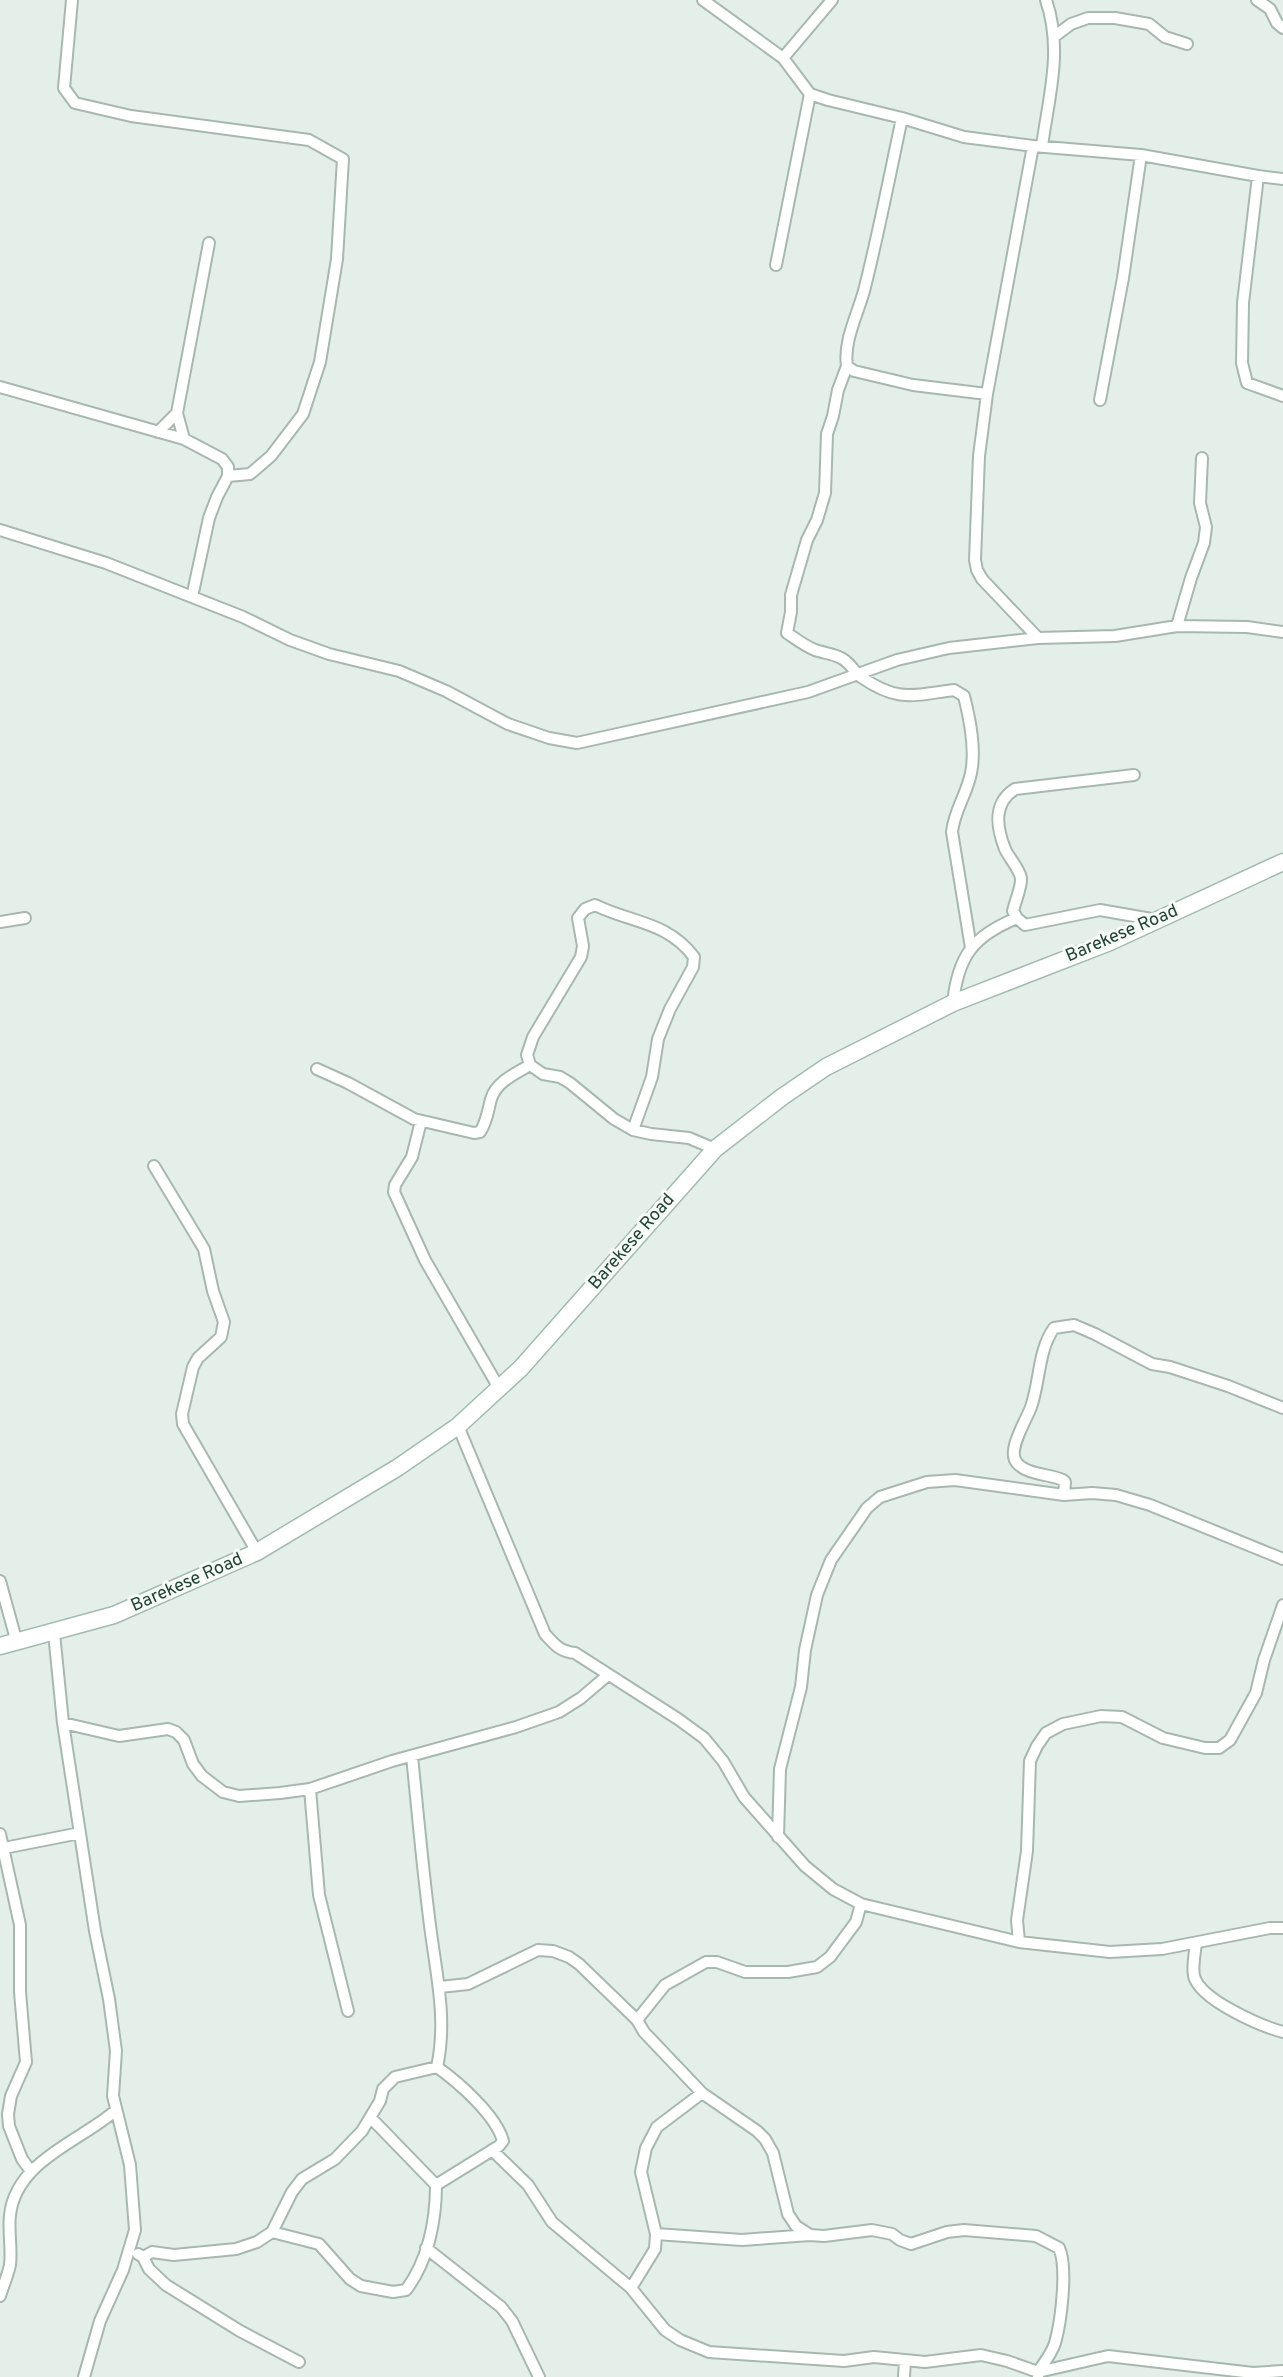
<svg xmlns="http://www.w3.org/2000/svg" width="1283" height="2377" viewBox="0 0 1283 2377" font-family="Overpass,sans-serif">
  <style>
    .lines { fill: none; stroke-linecap: round; stroke-linejoin: round }
    .street-casing { stroke: #a7b8b0; stroke-width: 14 }
    .secondary-casing { stroke: #a2bbb0; stroke-width: 19 }
    .street { stroke: #fff; stroke-width: 10 }
    .secondary { stroke: #fff; stroke-width: 16 }
    .labels { text-anchor: middle; dominant-baseline: central; stroke-width: 6; stroke-linejoin: round; paint-order: stroke }
    .street-label { font-size: 18px; fill: #224236; stroke: #f6fbf8 }
  </style>
  <rect width="100%" height="100%" fill="#e5efe9"/>
  <g class="lines">
    <g class="street-casing">
      <path id="street" d="M72 0 64 88 75 103 131 116 309 140 343 159 337 259 320 362 303 414 271 456 250 474 228 476
        M703 0 783 58 810 94 828 100 902 118 964 137 1033 146 1141 155 1258 176 1283 179
        M1257 0 1270 9 1277 23 1283 28
        M1055 36 1071 24 1088 18H1115L1149 24 1165 37 1187 44
        M783 58 832 0
        M902 118C890 174 879 231 865 287 859 312 843 340 847 366L854 371 913 385 987 394
        M1033 146 987 394 979 456 975 560 977 570 982 579 1038 638
        M1042 146C1049 95 1063 50 1046 0
        M1258 176 1243 303 1242 363 1247 383 1283 396
        M776 265 810 94
        M847 366 838 390 833 416 827 434 825 493 817 520 807 540 791 595V612L787 633C796 639 805 646 815 650 824 653 834 654 841 658 850 662 853 671 861 677 899 703 913 695 954 690L964 696C970 720 976 749 971 773 967 794 954 811 952 832L971 948
        M0 387 184 439 222 459 228 467V476L217 497 209 518 192 597
        M1100 400 1123 278 1141 155
        M158 432 177 413
        M184 439 177 413 209 243
        M0 530 106 563 243 617 290 640 329 654 399 671 446 691 508 724 549 738 577 743 808 692 897 660 949 648 1038 638 1115 636 1177 626 1247 627 1283 632
        M1177 626 1191 578 1204 543 1206 527 1200 503 1202 458
        M1134 775 1015 789C993 803 996 826 1005 849 1009 858 1019 868 1021 878 1022 886 1015 902 1013 911L1017 918 1025 925 1100 910 1157 920
        M0 922 25 918
        M953 1003C958 956 973 936 1017 918
        M317 1069 348 1083 414 1119 474 1133 480 1132C487 1122 488 1110 491 1099 496 1082 516 1073 530 1065
        M421 1121 412 1157 395 1185 394 1192 425 1260 499 1388
        M633 1130 652 1077 658 1039 670 1009 693 967 694 957C667 921 631 923 595 905L585 909 578 918 583 946 581 957 533 1037 527 1055 530 1065 543 1074 560 1077 570 1083 614 1119 633 1130 651 1134 689 1138 715 1149
        M154 1166 204 1249 213 1291 224 1322 221 1337 198 1358 193 1367 182 1414 183 1424 257 1552
        M458 1426 545 1634C554 1644 560 1652 575 1653L678 1719 704 1738 723 1761 744 1797 805 1866 833 1889 861 1904 1019 1942 1110 1952 1162 1949 1270 1928H1283
        M1064 1495 1065 1482 1063 1480C1050 1474 1027 1475 1017 1463 1006 1451 1026 1421 1031 1407 1040 1382 1038 1350 1054 1328L1074 1325 1095 1334 1152 1364 1170 1367 1228 1386 1283 1408
        M0 1581 17 1643
        M54 1633 63 1723 95 1931 109 1999 116 2051 113 2096 130 2165 135 2230 123 2270 100 2321 84 2377
        M63 1723 119 1736 168 1729 176 1732 184 1740 193 1764 202 1776 223 1792 239 1796 280 1793 310 1789 392 1761 516 1727 559 1712 581 1698 608 1675
        M412 1756C418 1815 423 1874 431 1933 437 1978 447 2021 437 2067
        M310 1789 319 1895 348 2011
        M0 1834 20 1925V1992L26 2062 11 2096 8 2114 9 2126 22 2159 30 2170
        M778 1837 780 1769 801 1687 805 1650 817 1595 831 1560 867 1508 880 1497 927 1482 955 1480 1064 1495 1092 1493 1116 1495 1150 1505 1283 1559
        M4 1848 80 1833
        M1019 1942 1017 1920 1027 1851 1030 1761 1037 1746 1046 1733 1063 1724 1101 1716 1122 1717 1163 1738 1205 1748H1219L1230 1740 1256 1693 1264 1660 1283 1605
        M1196 1943C1195 1953 1192 1966 1194 1976 1200 2000 1261 2026 1283 2032
        M440 1987 468 1984 538 1950 553 1951 569 1957 579 1964 637 2020 644 2032 702 2093 757 2131 765 2139 773 2153 788 2214 796 2226 810 2235 824 2236 872 2230 892 2234 900 2240 911 2244 947 2232 964 2230 1036 2236 1059 2248C1068 2267 1061 2322 1055 2343 1052 2353 1044 2363 1038 2372L1108 2356 1253 2373 1283 2371
        M637 2020 665 1985 706 1962H717L745 1972H788L817 1967 830 1957 856 1922 861 1904
        M492 2150 528 2185 552 2222 631 2288 665 2330 680 2340 709 2352 844 2361 874 2357 925 2362 981 2355 1007 2361 1038 2372V2377
        M272 2232 319 2244 350 2279 361 2286 393 2292 406 2290C428 2261 436 2221 436 2185L371 2118
        M656 2234 742 2240 810 2235
        M426 2248 501 2307 512 2321 539 2377
        M138 2254 143 2257 149 2269 166 2285 240 2331 299 2362
        M143 2257 152 2252 174 2255 236 2249 257 2242 272 2232 292 2192 302 2179 335 2159 362 2131 380 2101 383 2089 395 2077 437 2067C458 2082 496 2115 503 2141L499 2146 436 2185
        M631 2288 655 2249 656 2234 641 2172 646 2148 657 2127 702 2093
        M0 2296C3 2286 8 2275 10 2265 12 2248 8 2231 10 2215 16 2161 79 2142 115 2111
        M904 2377 905 2360"/>
    </g>
    <g class="secondary-casing">
      <path id="secondary" d="M0 1646 114 1615 257 1552 397 1468 458 1426 521 1368 715 1149 782 1097 826 1067 953 1003 1110 942 1283 862"/>
    </g>
    <use href="#street" class="street"/>
    <use href="#secondary" class="secondary"/>
  </g>
  <g class="labels">
    <g class="street-label">
      <text transform="translate(1122 934) rotate(-23)">Barekese Road</text>
      <text transform="translate(632 1242) rotate(-49)">Barekese Road</text>
      <text transform="translate(187 1583) rotate(-24)">Barekese Road</text>
    </g>
  </g>
</svg>
